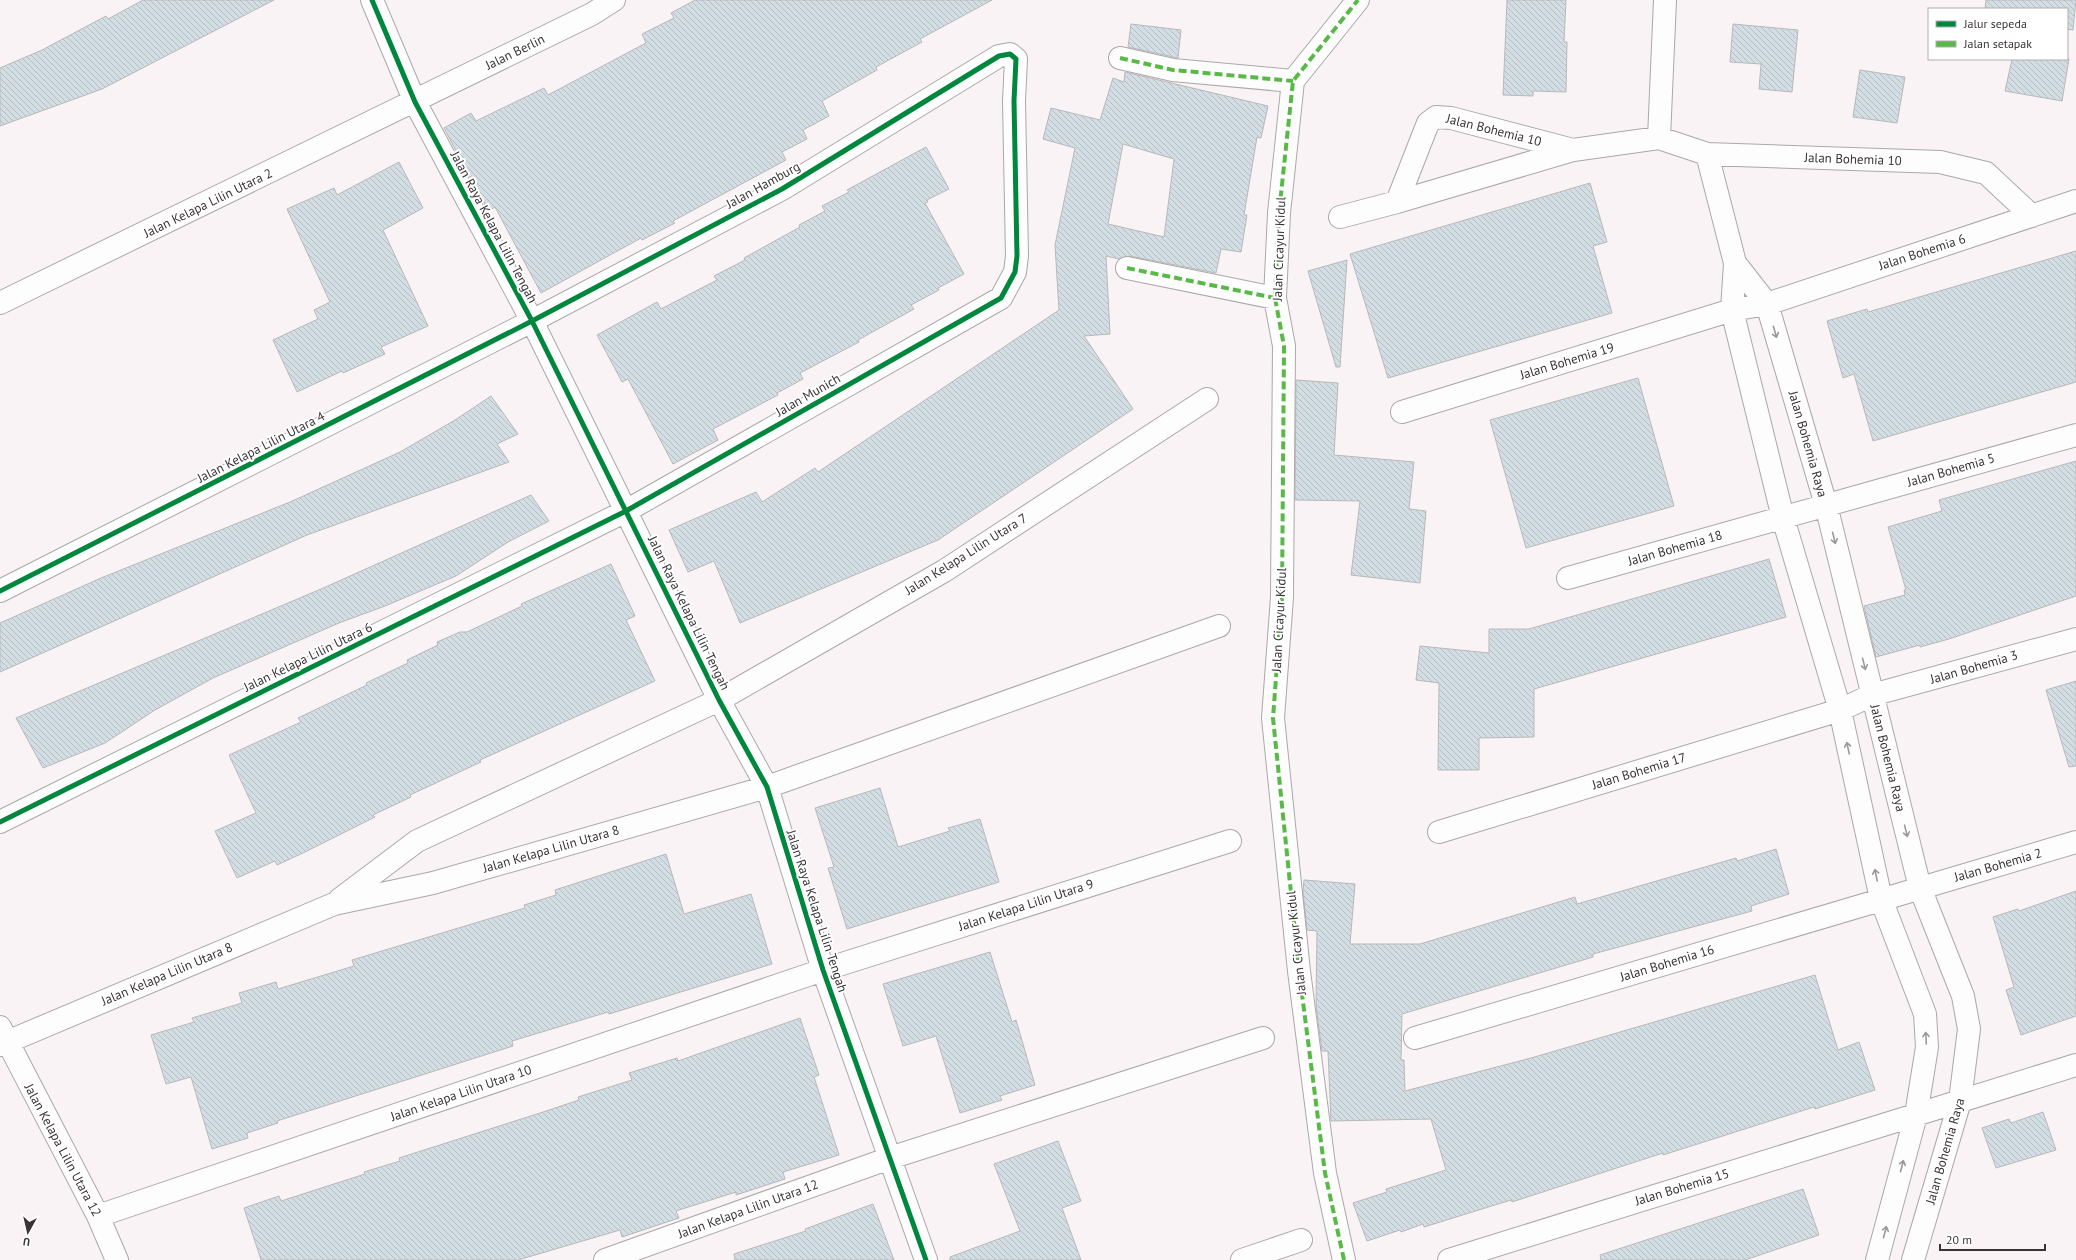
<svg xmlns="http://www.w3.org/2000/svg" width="2076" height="1260" viewBox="0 0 2076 1260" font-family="'PT Sans',sans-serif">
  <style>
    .building { fill: url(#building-back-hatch); stroke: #b8b8ba; fill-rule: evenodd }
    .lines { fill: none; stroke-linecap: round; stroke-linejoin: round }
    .minor-casing { stroke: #aca7a9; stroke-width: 24 }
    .minor { stroke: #fefdfe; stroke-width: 22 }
    .quiet { stroke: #58b947; stroke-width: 4; stroke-dasharray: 8 4; stroke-linecap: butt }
    .cycleway-casing { stroke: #fff; stroke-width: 8 }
    .cycleway { stroke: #00873e; stroke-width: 5 }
    .oneway { stroke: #9c989a }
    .labels { text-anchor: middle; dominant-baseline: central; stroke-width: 4; stroke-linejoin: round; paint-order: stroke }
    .street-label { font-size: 13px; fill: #3a3335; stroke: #fff }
  </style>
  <defs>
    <pattern id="building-back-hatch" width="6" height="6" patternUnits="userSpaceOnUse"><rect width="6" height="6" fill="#d2dee3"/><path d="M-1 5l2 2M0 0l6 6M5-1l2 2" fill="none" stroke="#b5bfc3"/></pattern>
  </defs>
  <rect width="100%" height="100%" fill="#faf3f5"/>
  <path class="building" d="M143 0H274L102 89 0 126V68L42 50 106 16 108 19Z
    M695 0H992L920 39 922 42 876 67 877 70 822 101 829 116 803 130 807 139 782 152 786 160 673 221 675 223 642 240 641 238 541 293 495 207 488 211 444 128 471 113 476 121 544 88 548 95 646 43 642 34 674 18 671 13Z
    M1507 0H1566L1564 42H1567L1566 92 1533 91V96L1503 95Z
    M1986 0H2076L2073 30 2067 29V9H1985Z
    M1131 24 1181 30 1178 58 1128 47Z
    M1733 24 1798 30 1792 92 1759 89 1761 64 1730 62Z
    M2012 59H2069L2062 101 2005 91Z
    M1860 70 1905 77 1897 123 1853 117Z
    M1125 72 1268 106 1261 138 1257 137 1244 215H1247L1241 252 1221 249 1216 273 1129 256 1119 259 1106 256 1110 334 1084 336 1133 409 938 540 740 623 714 561 688 572 669 530 756 492 762 502 815 468 818 472 1059 310 1055 245 1075 148 1043 139 1051 108 1100 120 1113 78 1124 82ZM1123 144 1174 159 1164 237 1108 224Z
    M926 147 949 189 927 200 928 202 925 203 964 274 938 288 939 290 911 305 914 309 858 340 859 342 800 373 803 379 777 393 778 395 713 429 718 440 673 464 628 379 622 382 597 335 657 302 661 309 717 280 714 276 745 260 744 258 800 227 799 225 825 211 822 206 849 192 847 190Z
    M399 162 423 208 383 230 428 326 381 347 385 354 343 373 342 371 297 392 273 340 318 319 314 310 330 302 287 209 334 188 337 195Z
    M1590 183 1607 242 1593 246 1612 313 1388 378 1350 254Z
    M2076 251V382L1873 441 1854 374 1843 378 1827 321 1867 309 1868 312Z
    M1347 260 1340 367H1336L1308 271Z
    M1638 378 1674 506 1526 548 1490 420Z
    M1296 380 1338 383 1334 455 1414 462 1409 509 1426 511 1420 583 1351 575 1360 501 1295 500Z
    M491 396 518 434 497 444 509 462 307 535 0 672V623L101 578 290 502 400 452 455 420Z
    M2076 461V596L1949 639 1920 647V645L1876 657 1864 606 1905 595 1904 590H1906L1888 527 1942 511 1939 500Z
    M531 495 549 521 508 542 456 576 385 606 339 623 213 678 155 710 105 743 43 768 16 718 321 589Z
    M1769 559 1786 617 1534 689V737L1479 738V770H1438L1439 683 1416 680 1420 646 1489 653V629H1529Z
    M611 564 635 616 626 620 655 681 480 760 481 762 410 795 411 797 373 815 375 817 303 853 277 865 275 861 237 878 215 831 256 813 229 755 301 722 298 718 367 685 366 683 408 663 407 660 438 645 437 642 460 632H467L522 606 521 604Z
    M2076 681V766L2069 767 2046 690Z
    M880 788 898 847 950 831 948 828 980 819 999 882 847 929 828 868 834 867 815 808Z
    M1776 849 1789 894 1751 906 1752 911 1593 954V957L1402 1014 1401 1060H1404L1405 1091 1531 1058 1815 975 1838 1050 1859 1042 1875 1090 1815 1109 1814 1107 1663 1155V1153L1512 1202 1511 1200 1424 1227 1423 1224 1401 1232 1400 1230 1367 1241 1353 1203 1387 1192 1386 1189 1446 1170 1431 1119 1331 1121 1328 1051H1322L1316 1006 1317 931 1307 930 1303 891 1304 880 1355 884 1350 944H1420L1575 897 1577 904 1736 858 1737 861Z
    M666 854 684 914 751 894 772 964 609 1014 608 1012 512 1041 513 1046 277 1121 278 1123 247 1133 248 1138 212 1149 191 1077 166 1084 151 1035 194 1022 192 1018 242 1003 239 993 276 982 278 989 354 966 352 960 525 908 524 905 556 895 555 890Z
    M2076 891V1016L2021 1035 2006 990 2014 987 1993 917 2018 909 2019 911Z
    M990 952 1012 1022 1016 1020 1035 1085 1000 1096 1002 1100 960 1113 936 1036 903 1046 883 984Z
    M800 1018 819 1075 814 1077 839 1155 783 1172 785 1179 736 1195V1192L676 1211 679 1218 622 1237 620 1230 518 1260H261L244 1208 279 1196 281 1201 365 1174 364 1172 400 1161 399 1158 540 1113 579 1100 578 1097 632 1080 629 1073 677 1058 678 1061Z
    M2043 1112 2056 1150 1996 1168 1982 1128 2009 1119 2011 1123Z
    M1058 1141 1081 1201 1062 1208 1081 1260H950V1257L1020 1231 994 1164Z
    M1803 1189 1819 1235 1745 1260H1601L1600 1255Z
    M873 1204 894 1260H735L734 1254 806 1231 805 1229Z"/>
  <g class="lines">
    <g class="minor-casing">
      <path id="minor" d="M372 0 415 102 532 321 719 700 767 787 823 970 926 1260
        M1120 58 1173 70 1293 81
        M1659 138 1665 0
        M1707 154 1735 263 1732 310 1783 518 1840 710 1881 899 1925 1014 1927 1047 1916 1115 1877 1260
        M1397 202 1428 123 1436 117 1451 118 1573 150
        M1340 217 1397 202 1573 150 1659 138 1707 154 1940 162 1986 173 2032 216
        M1735 263 1767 304 1826 505 1920 888 1963 996 1969 1029 1960 1101 1913 1260
        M1127 268 1275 298
        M0 303 592 14 614 0
        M1402 412 1732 310 1767 304 2076 201
        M1568 578 2076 435
        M0 591 532 321 782 189 999 56 1010 54 1016 59 1014 101 1017 256 1015 272 1001 298 626 511 0 822
        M1439 832 1840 710 1872 695 2076 639
        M340 899 417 841 719 700 944 571 1207 399
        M0 1027 98 1216 117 1260
        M1415 1038 2076 842
        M0 1045 334 904 433 883 767 787 1219 626
        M98 1216 823 970 1230 841
        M605 1260 890 1158 1263 1038
        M1242 1260 1301 1240
        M1344 1260 1325 1173 1299 971 1273 718 1282 597 1284 346 1275 298 1279 213 1293 81 1358 0
        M1449 1260 2076 1065"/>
    </g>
    <use href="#minor" class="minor"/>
    <path class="quiet" d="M1120 58 1173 70 1293 81
      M1127 268 1275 298
      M1344 1260 1325 1173 1299 971 1273 718 1282 597 1284 346 1275 298 1279 213 1293 81 1358 0"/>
    <g class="cycleway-casing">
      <path id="cycleway" d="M372 0 415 102 532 321 719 700 767 787 823 970 926 1260
        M0 591 532 321 782 189 999 56 1010 54 1016 59 1014 101 1017 256 1015 272 1001 298 626 511 0 822"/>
    </g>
    <use href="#cycleway" class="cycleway"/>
  </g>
  <defs><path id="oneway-shaft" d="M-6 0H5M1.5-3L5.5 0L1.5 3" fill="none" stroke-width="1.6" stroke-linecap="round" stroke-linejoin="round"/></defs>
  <g class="oneway">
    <use href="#oneway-shaft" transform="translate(1775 332) rotate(74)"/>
    <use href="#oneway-shaft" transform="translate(1834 538) rotate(76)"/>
    <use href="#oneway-shaft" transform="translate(1864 664) rotate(76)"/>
    <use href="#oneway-shaft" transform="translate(1848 748) rotate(-102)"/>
    <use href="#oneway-shaft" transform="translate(1906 831) rotate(76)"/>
    <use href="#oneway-shaft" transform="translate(1876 875) rotate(-102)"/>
    <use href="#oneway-shaft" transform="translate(1926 1038) rotate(-93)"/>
    <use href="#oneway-shaft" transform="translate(1902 1166) rotate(-75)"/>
    <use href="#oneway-shaft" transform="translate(1885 1232) rotate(-75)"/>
  </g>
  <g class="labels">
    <g class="street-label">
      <text transform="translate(515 52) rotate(-26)">Jalan Berlin</text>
      <text transform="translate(1494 130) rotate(14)">Jalan Bohemia 10</text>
      <text transform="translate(1853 159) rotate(2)">Jalan Bohemia 10</text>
      <text transform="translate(763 185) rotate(-29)">Jalan Hamburg</text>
      <text transform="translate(208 203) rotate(-26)">Jalan Kelapa Lilin Utara 2</text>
      <text transform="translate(494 227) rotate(62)">Jalan Raya Kelapa Lilin Tengah</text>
      <text transform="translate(1279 249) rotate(-88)">Jalan Cicayur Kidul</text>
      <text transform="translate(1922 252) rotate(-18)">Jalan Bohemia 6</text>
      <text transform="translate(1567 361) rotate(-17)">Jalan Bohemia 19</text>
      <text transform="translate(808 395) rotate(-30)">Jalan Munich</text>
      <text transform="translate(1808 444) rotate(74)">Jalan Bohemia Raya</text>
      <text transform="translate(261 447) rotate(-27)">Jalan Kelapa Lilin Utara 4</text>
      <text transform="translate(1951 470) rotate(-16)">Jalan Bohemia 5</text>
      <text transform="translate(1675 548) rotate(-16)">Jalan Bohemia 18</text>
      <text transform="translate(966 554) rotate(-32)">Jalan Kelapa Lilin Utara 7</text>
      <text transform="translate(689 613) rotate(64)">Jalan Raya Kelapa Lilin Tengah</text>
      <text transform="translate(1279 620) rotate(-87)">Jalan Cicayur Kidul</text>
      <text transform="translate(308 657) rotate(-26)">Jalan Kelapa Lilin Utara 6</text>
      <text transform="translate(1974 667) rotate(-16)">Jalan Bohemia 3</text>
      <text transform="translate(1888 758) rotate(76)">Jalan Bohemia Raya</text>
      <text transform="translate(1639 771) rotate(-17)">Jalan Bohemia 17</text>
      <text transform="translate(551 849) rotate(-16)">Jalan Kelapa Lilin Utara 8</text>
      <text transform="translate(1998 865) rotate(-16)">Jalan Bohemia 2</text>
      <text transform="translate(1026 905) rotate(-18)">Jalan Kelapa Lilin Utara 9</text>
      <text transform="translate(817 911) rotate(72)">Jalan Raya Kelapa Lilin Tengah</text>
      <text transform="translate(1296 943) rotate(-96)">Jalan Cicayur Kidul</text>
      <text transform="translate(1667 963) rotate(-17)">Jalan Bohemia 16</text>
      <text transform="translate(167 974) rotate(-23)">Jalan Kelapa Lilin Utara 8</text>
      <text transform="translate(461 1093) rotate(-19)">Jalan Kelapa Lilin Utara 10</text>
      <text transform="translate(63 1150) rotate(62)">Jalan Kelapa Lilin Utara 12</text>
      <text transform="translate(1945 1151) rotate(-74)">Jalan Bohemia Raya</text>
      <text transform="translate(1682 1187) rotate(-17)">Jalan Bohemia 15</text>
      <text transform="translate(748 1209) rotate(-20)">Jalan Kelapa Lilin Utara 12</text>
    </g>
  </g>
  <rect x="1928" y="8" width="140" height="52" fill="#ffffff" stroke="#b0adae"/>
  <rect x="1936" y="21" width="20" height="6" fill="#00873e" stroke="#b0adae"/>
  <text x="1964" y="28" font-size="12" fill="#3a3335">Jalur sepeda</text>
  <rect x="1936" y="41" width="20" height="6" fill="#58b947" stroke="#b0adae"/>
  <text x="1964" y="48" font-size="12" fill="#3a3335">Jalan setapak</text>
  <g transform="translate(28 1232) rotate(188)" stroke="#ffffff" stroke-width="3" paint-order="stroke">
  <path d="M0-3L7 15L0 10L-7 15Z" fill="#3a3335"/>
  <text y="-6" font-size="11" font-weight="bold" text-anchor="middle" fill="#3a3335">U</text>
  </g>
  <path d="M1940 1244v6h105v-6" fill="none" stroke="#3a3335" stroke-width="2"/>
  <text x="1946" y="1244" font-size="12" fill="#3a3335" stroke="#ffffff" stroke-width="3" paint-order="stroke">20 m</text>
</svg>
